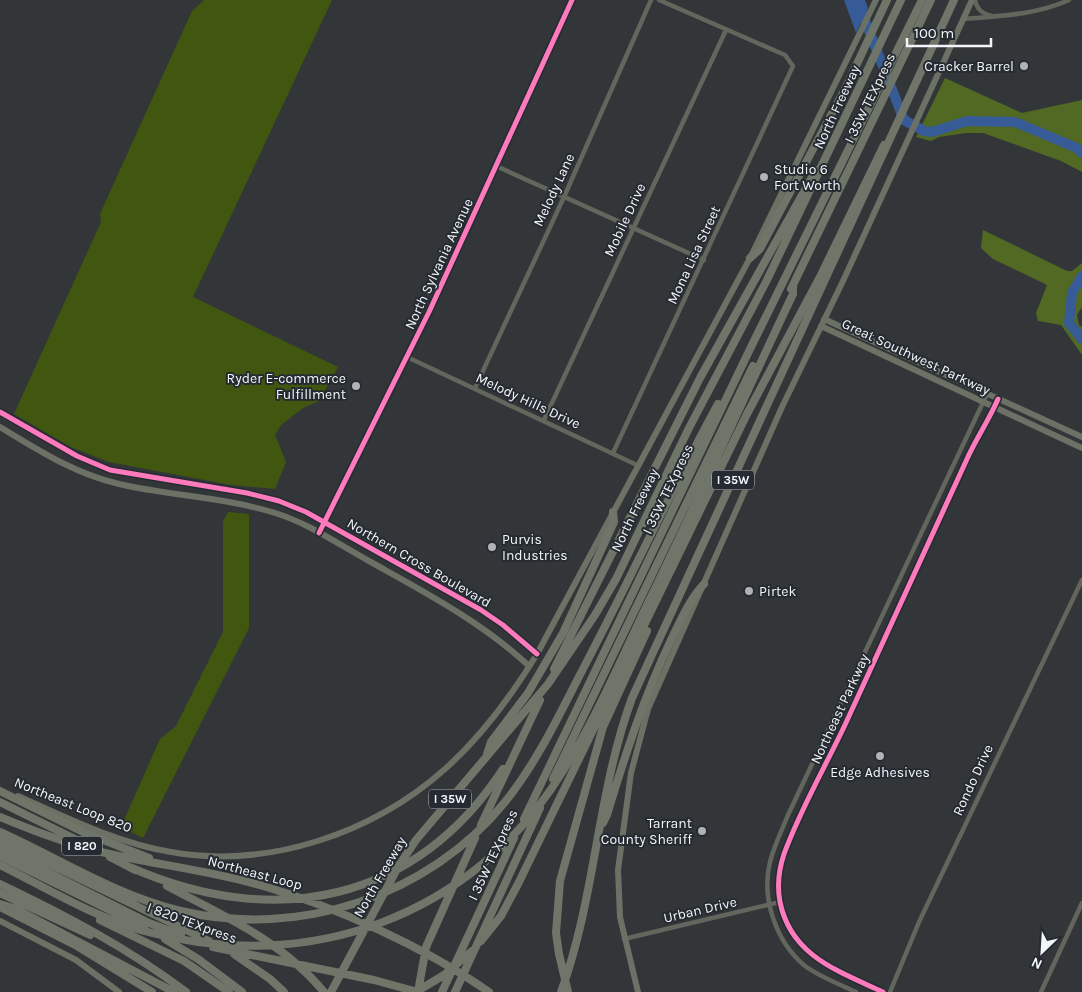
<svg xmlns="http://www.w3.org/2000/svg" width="1082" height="992" viewBox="0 0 1082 992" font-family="Karla,sans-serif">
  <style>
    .green { fill: #41570f }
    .forest { fill: #516922 }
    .water { fill: #365b96 }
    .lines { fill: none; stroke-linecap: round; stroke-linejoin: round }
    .river { stroke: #365b96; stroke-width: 10 }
    .street { stroke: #62665d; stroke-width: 4.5 }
    .secondary { stroke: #6b7165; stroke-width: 6 }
    .highway { stroke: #6f7669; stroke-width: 8 }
    .cycleway-casing { stroke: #262b32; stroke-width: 8 }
    .cycleway { stroke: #fd7abc; stroke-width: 5 }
    .poi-dot { fill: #afb2b6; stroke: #262b32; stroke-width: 2 }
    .labels { text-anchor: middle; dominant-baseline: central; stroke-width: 4; stroke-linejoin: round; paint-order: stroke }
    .shield { fill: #262b32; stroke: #b5b8bd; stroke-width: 1 }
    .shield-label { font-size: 12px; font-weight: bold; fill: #f2f5f9 }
    .poi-label { font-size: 14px; fill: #f2f5f9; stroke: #262b32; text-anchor: end }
    .street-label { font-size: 14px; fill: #f2f5f9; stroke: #262b32 }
  </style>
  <rect width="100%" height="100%" fill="#333639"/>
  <path class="green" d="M204 0H332L193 297 338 367 319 401 303 408 281 425 275 435 286 462 275 489 231 485 109 462 73 448 14 414 101 222 100 214 192 11Z
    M228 512 249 514V628L143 838 121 827 160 739 176 726 223 632V521Z"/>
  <path class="forest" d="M945 78 1022 113 1082 100V172L1061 161 983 133H966L939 137 931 141 916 137Z
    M983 230 1067 271H1072L1082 263V307L1077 315 1079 325 1082 327V355L1061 325 1038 321 1036 313 1047 285 993 259 981 248Z"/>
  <path class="water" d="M844 0H865L868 8 856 33Z"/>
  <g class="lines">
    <path class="river" d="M857 0 904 120 924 131 932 132 967 121 1015 122 1077 148 1082 153
      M1082 276 1072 293 1069 323 1082 339"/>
    <path class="street" d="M975 0C977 10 983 14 992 16
      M963 19C999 16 1036 15 1069 0
      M496 166 704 260
      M407 357 639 466
      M475 388 564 197 651 0
      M544 420 726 30
      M613 453 793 66 785 55 659 0
      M624 939 780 902
      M856 992C839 984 820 977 805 966 776 942 761 898 770 862 774 846 782 830 788 815L987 394
      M883 992C838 971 791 956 780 902 777 886 779 869 784 854 800 810 824 769 844 727 885 638 926 549 967 459 976 439 989 420 998 399
      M890 992 919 922 1082 580
      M1041 992 1082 903"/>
    <path class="secondary" d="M824 319 1082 437
      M821 326 1082 448
      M0 412 77 456 110 470 247 493 279 501 306 512 481 610 503 625 537 654
      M0 427C38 450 75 474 119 484 170 496 224 497 275 513 308 523 338 544 369 561 424 592 482 622 529 666
      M319 533 429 312 572 0
      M18 796C67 818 117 843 171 852 268 869 372 834 445 769 481 737 512 695 537 654L750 258 876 0
      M0 921 76 960 119 992
      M638 992 620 917 618 870 631 773 648 709 782 407 843 281 972 0"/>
    <path class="highway" d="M750 258 760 249 847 85 887 0
      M791 289 931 0
      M554 669 700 378 816 170
      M487 754 491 742 528 693 563 633 614 522 613 512
      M553 779 753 366
      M0 791 83 832 149 858
      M0 802 79 841
      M0 817C38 833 78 848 119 856 167 866 216 872 263 886 337 907 426 948 489 992
      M524 819 751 347 922 0
      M603 823 607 815C625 755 644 697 671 640 681 620 689 600 704 584
      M481 825 540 700
      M0 832C60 859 117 896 181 911 299 939 429 896 505 802 538 761 560 713 584 667 630 580 671 490 718 404
      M0 840 209 941
      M0 848 149 923 181 935
      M0 856 144 927
      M110 857 135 870
      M0 865C47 888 93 917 144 931 308 976 473 917 563 771 596 719 621 659 648 603 698 501 744 397 793 294V285
      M132 868C274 930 415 903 503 769
      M0 884C65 915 128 948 186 992
      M167 886C224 916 282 941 324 992
      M0 893 90 935
      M0 904 16 909 174 992
      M2 908 77 946 152 992
      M100 920 184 961 229 992
      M165 939 198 959 242 992
      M481 941 501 916 518 884 747 414 820 277 884 145
      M213 947 374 980 418 992
      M234 954 270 979 284 992
      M331 992 398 867 416 840 548 684 595 615 616 579 689 428 767 280 901 0
      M416 992 444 975 472 951
      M418 992 426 947 475 838
      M442 992 514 838
      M455 992 540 808
      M561 992C596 896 597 793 632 698L954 0
      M568 992 559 954 556 933 560 881 603 727 647 631"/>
    <g class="cycleway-casing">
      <path id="cycleway" d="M0 412 77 456 110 470 247 493 279 501 306 512 481 610 503 625 537 654
        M319 533 429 312 572 0
        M883 992C838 971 791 956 780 902 777 886 779 869 784 854 800 810 824 769 844 727 885 638 926 549 967 459 976 439 989 420 998 399"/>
    </g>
    <use href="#cycleway" class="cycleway"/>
  </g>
  <g class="poi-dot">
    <circle cx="1024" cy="66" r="5"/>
    <circle cx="764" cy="177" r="5"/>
    <circle cx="356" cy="386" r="5"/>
    <circle cx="492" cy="547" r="5"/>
    <circle cx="749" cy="591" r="5"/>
    <circle cx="880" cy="756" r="5"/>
    <circle cx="702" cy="831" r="5"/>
  </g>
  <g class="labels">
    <g class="shield">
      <rect x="712" y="470.5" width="42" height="19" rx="4"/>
      <rect x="429" y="789.5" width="42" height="19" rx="4"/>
      <rect x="62" y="836.5" width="40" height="19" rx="4"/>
    </g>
    <g class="shield-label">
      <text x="733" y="480">I 35W</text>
      <text x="450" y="799">I 35W</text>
      <text x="82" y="846">I 820</text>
    </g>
    <g class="poi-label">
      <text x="1014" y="66">Cracker Barrel</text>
      <text x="774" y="169" text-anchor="start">Studio 6<tspan x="774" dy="16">Fort Worth</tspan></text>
      <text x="346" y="378">Ryder E-commerce<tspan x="346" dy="16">Fulfillment</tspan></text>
      <text x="502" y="539" text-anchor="start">Purvis<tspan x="502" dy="16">Industries</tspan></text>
      <text x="759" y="591" text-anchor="start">Pirtek</text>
      <text x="880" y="772" text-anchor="middle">Edge Adhesives</text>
      <text x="692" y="823">Tarrant<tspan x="692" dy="16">County Sheriff</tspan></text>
    </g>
    <g class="street-label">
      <text transform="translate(870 98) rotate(-64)">I 35W TEXpress</text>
      <text transform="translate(837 107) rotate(-65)">North Freeway</text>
      <text transform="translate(554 190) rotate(-65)">Melody Lane</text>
      <text transform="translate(625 220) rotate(-65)">Mobile Drive</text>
      <text transform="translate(694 255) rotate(-65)">Mona Lisa Street</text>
      <text transform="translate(439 264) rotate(-65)">North Sylvania Avenue</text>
      <text transform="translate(916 357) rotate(25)">Great Southwest Parkway</text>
      <text transform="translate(528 401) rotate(25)">Melody Hills Drive</text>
      <text transform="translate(668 489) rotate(-64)">I 35W TEXpress</text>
      <text transform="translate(635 510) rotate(-64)">North Freeway</text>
      <text transform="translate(419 563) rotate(30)">Northern Cross Boulevard</text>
      <text transform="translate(840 709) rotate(-65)">Northeast Parkway</text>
      <text transform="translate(973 780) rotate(-65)">Rondo Drive</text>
      <text transform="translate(73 805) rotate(22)">Northeast Loop 820</text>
      <text transform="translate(493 855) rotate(-65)">I 35W TEXpress</text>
      <text transform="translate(255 873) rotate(15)">Northeast Loop</text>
      <text transform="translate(380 877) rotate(-60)">North Freeway</text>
      <text transform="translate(700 910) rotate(-13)">Urban Drive</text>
      <text transform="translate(192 923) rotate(20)">I 820 TEXpress</text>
    </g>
  </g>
  <g transform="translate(1042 952) rotate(205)" stroke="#262b32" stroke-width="4" paint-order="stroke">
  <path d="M0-4L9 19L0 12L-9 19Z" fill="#f2f5f9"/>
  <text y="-8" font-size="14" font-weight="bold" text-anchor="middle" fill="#f2f5f9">N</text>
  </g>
  <path d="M907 38v8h84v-8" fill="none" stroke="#f2f5f9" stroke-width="2.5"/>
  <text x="914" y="38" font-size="15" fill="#f2f5f9" stroke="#262b32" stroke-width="4" paint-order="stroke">100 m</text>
</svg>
